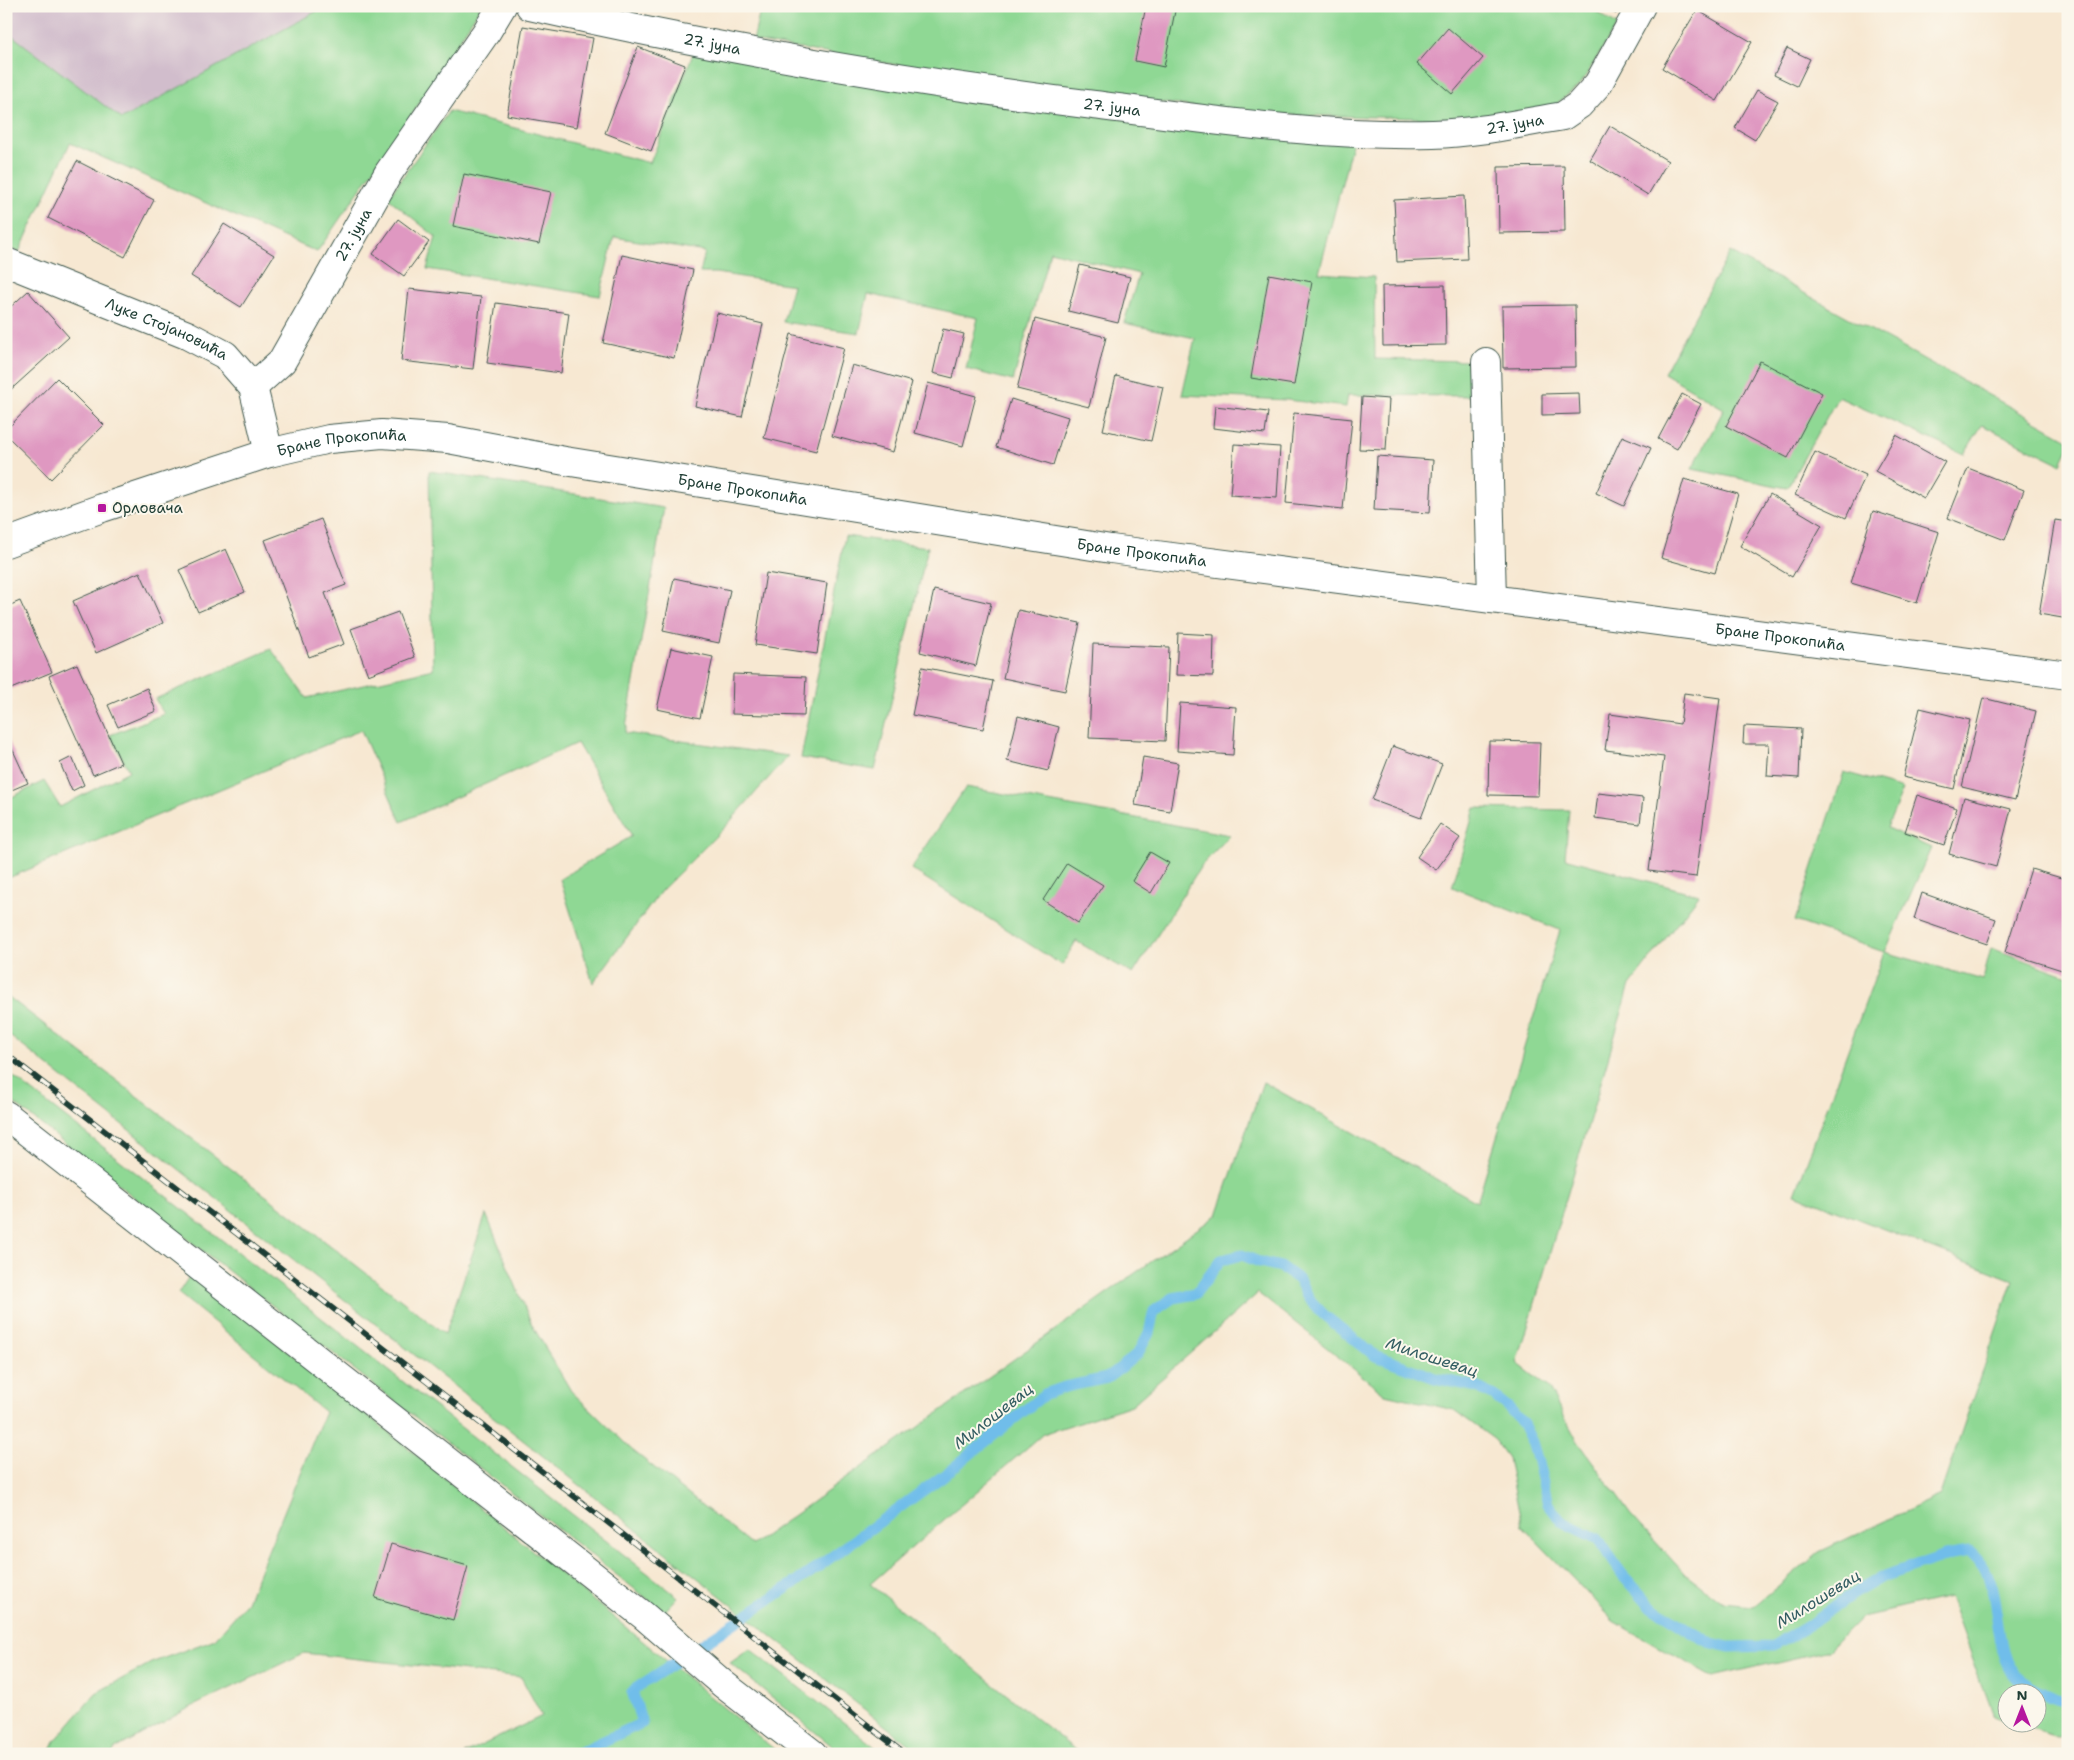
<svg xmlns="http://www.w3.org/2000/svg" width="2074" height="1760" viewBox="0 0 2074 1760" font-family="'Shantell Sans',sans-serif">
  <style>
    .industrial { fill: #d1bdcc }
    .green { fill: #8fd894; stroke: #578a64 }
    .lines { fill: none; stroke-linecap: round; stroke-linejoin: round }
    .stream { stroke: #6fbdea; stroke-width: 11 }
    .building { fill: #df98c1 }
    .minor-casing { stroke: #3f574c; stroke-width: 30 }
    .tertiary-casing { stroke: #3f574c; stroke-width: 30 }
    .minor { stroke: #fff; stroke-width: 28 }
    .tertiary { stroke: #fff; stroke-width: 28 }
    .rail-casing { stroke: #1f3d34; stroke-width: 5.5 }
    .rail { stroke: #fbf7ec; stroke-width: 4; stroke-dasharray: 11; stroke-linecap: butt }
    .poi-dot { fill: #b5179e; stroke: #fbf7ec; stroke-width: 2 }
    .labels { text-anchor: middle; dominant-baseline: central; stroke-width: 4; stroke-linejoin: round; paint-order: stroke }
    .street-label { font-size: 15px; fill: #1f3d34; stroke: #fbf7ec }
    .poi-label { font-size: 15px; fill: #1f3d34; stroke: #fbf7ec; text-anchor: start }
    .water-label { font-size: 16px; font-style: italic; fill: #335d62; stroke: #fbf7ec }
  </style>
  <rect width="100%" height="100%" fill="#fbf7ec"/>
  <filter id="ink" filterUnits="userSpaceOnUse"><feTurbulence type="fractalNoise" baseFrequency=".02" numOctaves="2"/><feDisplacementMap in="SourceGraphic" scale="10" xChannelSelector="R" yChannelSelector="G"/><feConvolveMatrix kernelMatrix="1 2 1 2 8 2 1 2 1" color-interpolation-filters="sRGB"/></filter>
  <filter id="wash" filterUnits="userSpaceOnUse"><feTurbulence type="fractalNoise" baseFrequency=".0096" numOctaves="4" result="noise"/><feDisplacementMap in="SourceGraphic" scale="20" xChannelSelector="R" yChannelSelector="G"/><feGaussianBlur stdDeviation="1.12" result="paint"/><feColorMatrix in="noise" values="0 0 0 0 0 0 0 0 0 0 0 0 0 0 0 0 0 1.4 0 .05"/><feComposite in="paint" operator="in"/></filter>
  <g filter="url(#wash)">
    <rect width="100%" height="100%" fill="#f7e8d2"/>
    <path class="industrial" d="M6 6H326L122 119 6 31Z"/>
    <path class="green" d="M326 6H481L413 113 317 252 70 143 19 252 6 247V31L122 119Z
      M761 6H1588L1617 25 1580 85 1550 109 1458 119 1254 114 1018 85 753 41Z
      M694 51 1353 140 1319 273 1374 277 1375 359 1468 361 1471 396 1348 395 1346 407 1287 400 1182 395 1195 338 1124 323 1139 274 1050 251 1013 381 966 369 978 318 868 294 859 333 783 322 793 285 716 273H700L705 252 614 237 600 296 427 269 436 237 388 198 449 111 650 163Z
      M1730 252 2068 439V449L2061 464 1982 425 1964 454 1838 397 1787 488 1692 469 1724 409 1664 373Z
      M429 471 664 508 625 733 788 756 726 826 661 891 593 983 560 879 632 836 577 743 401 822 361 730 6 879V800L44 781 60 807 129 771 110 735 164 714 155 699 271 649 307 698 433 669Z
      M845 536 928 547 875 770 801 758Z
      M1844 772 1903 789 1887 828 1931 848 1885 952 1983 980 1991 948 2068 976V1736L2057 1737 2012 1723 2036 1722V1692H2006V1721L1993 1716 1949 1597 1862 1617 1829 1650 1713 1677 1614 1621 1522 1526 1508 1458 1495 1440 1454 1410 1385 1394 1258 1293 1132 1405 1043 1434 870 1584 1080 1754H921L6 1033V995L445 1334 486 1214 532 1325 571 1391 632 1450 752 1545 1217 1215 1263 1082 1477 1202 1560 930 1452 887 1475 808 1569 810 1565 858 1699 895 1630 985 1517 1363 1548 1387 1577 1440 1630 1514 1684 1573 1723 1603 1754 1606 1819 1552 1940 1495 2013 1280 1795 1194 1884 952 1795 921Z
      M966 787 1230 835 1201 866 1133 974 1076 941 1062 965 911 869Z
      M6 1071 678 1597 664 1612 6 1097Z
      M191 1274 376 1422 780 1754H464L542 1716 521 1677 304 1653 189 1708 115 1749 112 1754H49L55 1741 96 1693 151 1663 215 1639 247 1602 325 1412 178 1293Z
      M750 1649 884 1754H842L730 1663Z"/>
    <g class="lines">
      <path class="stream" d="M576 1754 642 1723 632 1691 808 1574 943 1476 1045 1394 1065 1387 1107 1378 1123 1366 1138 1353 1149 1333 1154 1311 1173 1298 1195 1294 1221 1260 1242 1255 1259 1262 1281 1267 1299 1280 1309 1299 1324 1315 1374 1355 1435 1378 1477 1387 1494 1396 1509 1408 1523 1424 1532 1442 1538 1462 1548 1504 1561 1521 1598 1539 1622 1574 1652 1607 1707 1642 1729 1647 1774 1646 1812 1623 1846 1598 1884 1576 1947 1555 1969 1551C1973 1555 1978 1560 1982 1565 2002 1594 1992 1652 2017 1677 2031 1689 2051 1697 2068 1703"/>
    </g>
    <g id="blocks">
      <path class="building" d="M1146 6H1176L1164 67 1135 61Z
        M1601 6H1620L1616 14Z
        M1697 10 1752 42 1717 101 1662 68Z
        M523 26 593 38 577 127 507 115Z
        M1448 28 1483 58 1452 94 1417 64Z
        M638 47 685 65 651 151 605 133Z
        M1787 48 1810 59 1797 86 1774 75Z
        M1757 90 1778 101 1755 140 1735 128Z
        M1610 126 1668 161 1648 195 1590 160Z
        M77 161 154 200 125 257 48 218Z
        M1564 166 1565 232 1499 233 1498 167Z
        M464 174 551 192 539 244 453 226Z
        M1464 196 1467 259 1397 262 1394 200Z
        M398 219 429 242 404 276 373 254Z
        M224 224 274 255 241 307 191 276Z
        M622 255 693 270 674 358 603 343Z
        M1080 265 1130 277 1118 323 1068 311Z
        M1269 274 1312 282 1294 385 1251 378Z
        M1445 285 1446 345 1383 346 1382 286Z
        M409 289 481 297 473 369 401 361Z
        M28 291 69 337 6 394V311Z
        M496 303 569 313 561 373 487 363Z
        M1575 305 1576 367 1503 368 1502 306Z
        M717 313 763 324 742 417 695 406Z
        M1035 319 1106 337 1089 407 1017 389Z
        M943 329 964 334 953 378 933 373Z
        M791 334 844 348 816 451 764 438Z
        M1760 361 1822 393 1788 458 1726 426Z
        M852 365 912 382 893 452 832 436Z
        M1116 376 1163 387 1151 441 1103 430Z
        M57 378 104 425 51 479 6 435V430Z
        M928 383 976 396 963 446 915 433Z
        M1579 393 1580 414 1542 415V394Z
        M1682 394 1701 404 1677 449 1658 439Z
        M1362 397 1389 399 1386 450 1359 449Z
        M1011 399 1068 417 1053 465 996 447Z
        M1215 406 1268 412 1265 434 1213 428Z
        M1294 413 1352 419 1343 509 1286 503Z
        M1896 435 1945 462 1924 498 1875 471Z
        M1622 436 1651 448 1624 506 1596 493Z
        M1234 444 1280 447 1277 498 1230 495Z
        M1815 452 1866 475 1846 518 1795 495Z
        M1377 456 1433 460 1430 513 1374 510Z
        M1968 468 2024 490 2005 540 1948 518Z
        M1684 479 1738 494 1715 573 1661 558Z
        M1770 494 1822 525 1792 577 1740 546Z
        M1873 511 1939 532 1917 603 1851 583Z
        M321 519 346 585 325 593 344 644 309 657 265 540Z
        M2055 520 2068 522V619L2039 614Z
        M226 549 245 592 198 612 179 570Z
        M140 572 163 623 96 653 73 601Z
        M766 573 827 583 817 654 755 645Z
        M674 578 730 590 719 643 663 631Z
        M934 590 991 603 976 666 920 652Z
        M20 601 52 672 6 691V607Z
        M1018 610 1080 623 1065 691 1003 678Z
        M398 612 415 657 368 675 351 629Z
        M1178 633 1214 635 1213 676 1176 675Z
        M1093 644 1169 647 1165 741 1089 738Z
        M671 648 713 657 700 718 657 709Z
        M77 664 121 763 93 775 49 676Z
        M922 667 993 681 983 729 912 715Z
        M733 674 806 677 804 716 732 714Z
        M147 688 156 711 118 727 108 705Z
        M1684 693 1720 698 1696 877 1649 871 1664 757 1605 750 1610 714 1680 724Z
        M1983 698 2036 711 2015 800 1962 787Z
        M1180 703 1236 707 1233 755 1177 751Z
        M1920 708 1970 720 1954 789 1903 777Z
        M1018 716 1059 727 1048 771 1007 761Z
        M1744 726 1801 729 1799 778 1767 776 1769 744H1743Z
        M6 735 28 783 7 792 6 789Z
        M1489 741 1540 742 1538 796 1488 795Z
        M1393 746 1442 764 1421 818 1372 800Z
        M72 757 84 785 72 791 60 763Z
        M1143 757 1178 763 1170 811 1135 805Z
        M1598 793 1643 798 1640 824 1595 818Z
        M1917 795 1957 808 1944 845 1905 832Z
        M1964 797 2011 809 1996 867 1949 854Z
        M1440 824 1460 838 1436 870 1417 857Z
        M1150 852 1169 863 1151 893 1132 881Z
        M1067 863 1103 885 1078 923 1043 900Z
        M2031 869 2068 880V972L2005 952Z
        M1922 893 1996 919 1987 944 1914 919Z
        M391 1544 468 1566 453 1620 375 1598Z"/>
    </g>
  </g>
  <g filter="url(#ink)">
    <use href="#blocks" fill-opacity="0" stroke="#3f574c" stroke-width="1"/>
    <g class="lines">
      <g class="minor-casing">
        <g id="minor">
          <path id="s1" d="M530 6C716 48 904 81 1094 105 1206 119 1320 137 1433 134 1476 133 1521 123 1563 116L1579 105 1598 84 1641 6"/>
          <path id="s2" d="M6 262 187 335 225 355 253 387 269 453"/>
          <path d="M1486 362 1492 599"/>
          <path id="s3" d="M253 387 282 361 389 172 487 31 502 6"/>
          <path d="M6 1115 643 1615 723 1684 813 1754"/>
        </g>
      </g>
      <g class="tertiary-casing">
        <g id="tertiary">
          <path id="s4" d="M6 543 102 508 269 453 329 439 382 434 448 439 565 461 1111 549 2068 675"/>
        </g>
      </g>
      <use href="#minor" class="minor"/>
      <use href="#tertiary" class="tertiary"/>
      <g class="rail-casing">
        <path id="rail" d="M6 1054 905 1754"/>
      </g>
      <use href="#rail" class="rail"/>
    </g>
  </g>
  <rect class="poi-dot" x="97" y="503" width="10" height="10" rx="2.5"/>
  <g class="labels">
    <g class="street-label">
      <text stroke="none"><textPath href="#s1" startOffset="186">27. јуна</textPath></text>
      <text stroke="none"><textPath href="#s1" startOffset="591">27. јуна</textPath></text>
      <text stroke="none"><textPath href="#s1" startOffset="996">27. јуна</textPath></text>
      <text stroke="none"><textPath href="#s3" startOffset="184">27. јуна</textPath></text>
      <text stroke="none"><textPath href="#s2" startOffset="174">Луке Стојановића</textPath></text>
      <text stroke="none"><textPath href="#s4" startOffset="352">Бране Прокопића</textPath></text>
      <text stroke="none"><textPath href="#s4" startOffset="758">Бране Прокопића</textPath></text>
      <text stroke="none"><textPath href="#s4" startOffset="1162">Бране Прокопића</textPath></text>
      <text stroke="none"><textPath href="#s4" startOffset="1806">Бране Прокопића</textPath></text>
    </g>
    <g class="poi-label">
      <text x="112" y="508">Орловача</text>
    </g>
    <g class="water-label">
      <text transform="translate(1432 1357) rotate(18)">Милошевац</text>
      <text transform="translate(993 1416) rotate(-38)">Милошевац</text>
      <text transform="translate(1818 1599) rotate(-32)">Милошевац</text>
    </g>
  </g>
  <rect width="2074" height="1760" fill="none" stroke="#fbf7ec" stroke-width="25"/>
  <g transform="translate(2022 1708)"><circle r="24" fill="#fbf7ec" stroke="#a3ada2"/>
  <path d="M0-4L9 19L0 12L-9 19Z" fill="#b5179e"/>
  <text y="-8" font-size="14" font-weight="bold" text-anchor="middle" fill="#1f3d34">N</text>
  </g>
</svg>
